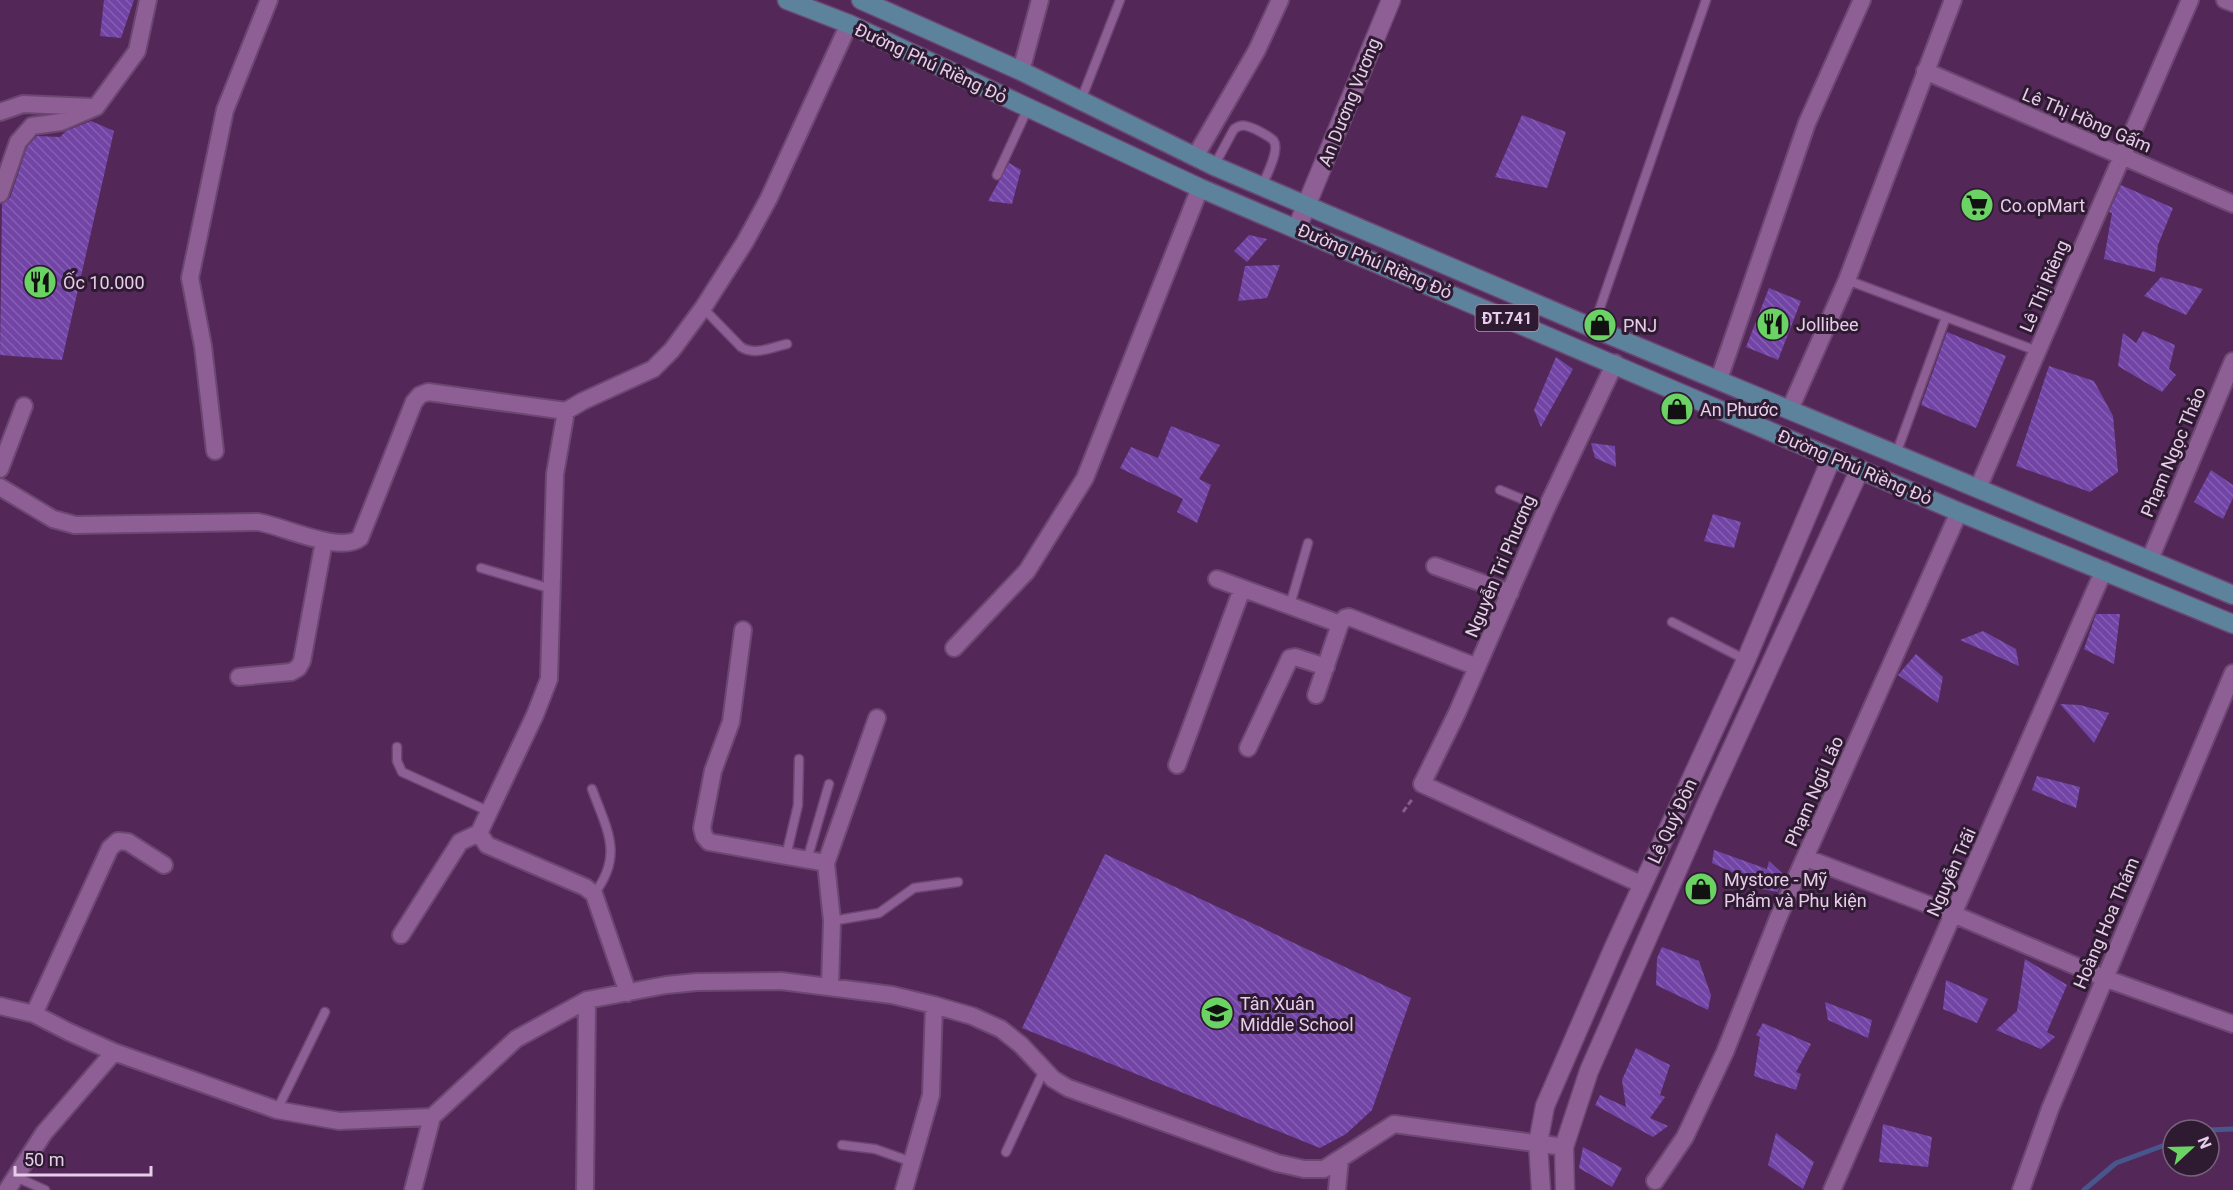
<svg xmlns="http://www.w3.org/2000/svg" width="2233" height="1190" viewBox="0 0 2233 1190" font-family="Roboto,sans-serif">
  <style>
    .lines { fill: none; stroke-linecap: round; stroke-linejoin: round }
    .stream { stroke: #48568e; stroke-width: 5 }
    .building { fill: url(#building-back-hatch) }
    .lane-casing { stroke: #6c4772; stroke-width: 11 }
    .street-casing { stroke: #6c4772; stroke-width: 20 }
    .secondary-casing { stroke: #6c4772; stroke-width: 21 }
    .primary-casing { stroke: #6c4772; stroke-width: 21 }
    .path { stroke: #845f89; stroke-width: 3; stroke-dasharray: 6 3; stroke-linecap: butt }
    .lane { stroke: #8d5f94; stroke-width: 8 }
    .street { stroke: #8d5f94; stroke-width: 16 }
    .secondary { stroke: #8d5f94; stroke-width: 18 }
    .primary { stroke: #5c829c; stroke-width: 18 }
    .labels { text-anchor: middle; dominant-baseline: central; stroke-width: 6; stroke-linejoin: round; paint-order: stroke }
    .shield { fill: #2e1b31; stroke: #b098b2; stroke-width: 1.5 }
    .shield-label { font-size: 16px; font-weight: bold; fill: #e7cdea }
    .street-label { font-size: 18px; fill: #e7cdea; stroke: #2e1b31 }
    .poi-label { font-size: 18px; fill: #e7cdea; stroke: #2e1b31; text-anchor: start }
  </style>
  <defs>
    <pattern id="building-back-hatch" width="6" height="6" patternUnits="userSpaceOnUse" patternTransform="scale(1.5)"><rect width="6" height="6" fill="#7244a6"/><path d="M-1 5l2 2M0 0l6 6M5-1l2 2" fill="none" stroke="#865eb2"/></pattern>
  </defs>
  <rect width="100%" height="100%" fill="#532859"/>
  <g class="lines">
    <path class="stream" d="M2209 1130 2233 1129
      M2084 1190 2116 1163 2173 1142"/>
  </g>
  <path class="building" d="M104 0H134L121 38 100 36Z
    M1522 115 1566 132 1547 188 1495 177Z
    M91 121 114 131 62 360 0 355 2 204 10 198 27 147 37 136 60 137 66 131Z
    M1009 163 1021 170 1012 204 988 201Z
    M2121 185 2173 208 2158 245 2155 272 2104 259 2112 213 2109 212Z
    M1249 235 1267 239 1247 262 1234 251Z
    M1280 265 1267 298 1238 301 1245 266Z
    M2161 277 2203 289 2186 315 2144 296Z
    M1769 288 1801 301 1778 360 1746 347Z
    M2143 331 2175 345 2169 369 2176 375 2162 392 2118 366 2123 333 2136 343Z
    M1947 332 2006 356 1976 428 1921 405Z
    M1556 357 1573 369 1541 427 1534 410Z
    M2049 366 2094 381 2113 416 2118 472 2090 492 2016 466Z
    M1171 426 1220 445 1199 479 1211 485 1197 523 1177 512 1183 499 1120 468 1131 447 1158 458Z
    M1591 443 1615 446 1616 467 1595 458Z
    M2211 470 2233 485V498L2223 519 2194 502Z
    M1713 514 1741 522 1734 548 1704 541Z
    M2096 614H2120L2114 664 2084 649Z
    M1983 631 2016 649 2019 666 1960 640Z
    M1916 654 1943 677 1938 703 1898 675Z
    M2060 704 2080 705 2109 713 2094 743Z
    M2037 776 2080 787 2076 808 2032 790Z
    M1714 850 1767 869 1769 861 1783 874 1778 892 1761 889 1762 886 1712 863Z
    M1105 854 1411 998 1372 1110 1346 1134 1320 1148 1022 1028Z
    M1662 947 1699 961 1711 995 1708 1010 1656 985 1657 958Z
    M2025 959 2067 985 2047 1032 2055 1037 2041 1049 1996 1030 2017 1011Z
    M1946 980 1988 999 1977 1023 1943 1009Z
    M1825 1002 1872 1020 1868 1038 1828 1020Z
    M1763 1023 1811 1044 1796 1072 1801 1074 1796 1090 1754 1076 1760 1037 1756 1035Z
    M1636 1048 1670 1065 1660 1095 1665 1097 1650 1118 1668 1126 1653 1137 1595 1105 1600 1095 1626 1107 1622 1080Z
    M1883 1124 1932 1137 1928 1167 1879 1162Z
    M1776 1133 1814 1162 1803 1189 1768 1165Z
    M1583 1147 1622 1168 1612 1187 1579 1168Z"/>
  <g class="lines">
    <g class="lane-casing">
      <path id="lane" d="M1081 100 1120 0
        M1214 166 1234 129C1243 123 1248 126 1257 130 1262 133 1269 136 1273 140 1281 149 1266 176 1262 186
        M997 175 1028 108
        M1847 280 2037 351
        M703 308 741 347C755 356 772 347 787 344
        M1593 328 1706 0
        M1896 454 1946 317
        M1500 490 1546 509
        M481 568 552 589
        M1290 605 1308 543
        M1672 622 1746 660
        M397 747V761L402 772 488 811
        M592 789C607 830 624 855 594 894
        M786 856 798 805 799 759
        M807 860 829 784
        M832 921 879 913 914 888 958 882
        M277 1110 325 1012
        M842 1145 875 1149 912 1162
        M1006 1152 1044 1070
        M16 1177 45 1190"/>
    </g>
    <g class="street-casing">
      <path id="street" d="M2225 0 2233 3
        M1021 71 1040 0
        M1925 71 2233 204
        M0 112 23 104 92 107
        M1195 157 1257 50 1280 0
        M0 194 18 142 32 126 61 122 96 107 137 51 148 0
        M1615 363 1546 509 1457 713 1422 784 1643 885
        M1719 379 1807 123 1862 0
        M1790 409 1847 280 1953 0
        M215 451 203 346 190 278 225 110 269 0
        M0 469 24 406
        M0 487 53 519 75 525 258 522C283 526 340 554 360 538L414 402 420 395 428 392 566 411
        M1978 488 2190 0
        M2150 559 2233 361
        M1435 566 1510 593
        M1217 579 1340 624
        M743 630 731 722 713 771 702 828 704 836 709 842 826 863
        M954 648 1027 571 1085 478 1200 188
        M239 677 291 672 298 668 302 661 324 541
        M1316 695 1340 624 1345 618 1349 617 1477 667
        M1248 748 1290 658 1295 657 1326 667
        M1177 765 1242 589
        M479 833 487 845 585 887 594 894 628 993
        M1806 858 1953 914 2104 978 2233 1024
        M401 935 460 842 479 833 535 715 549 679 555 474 566 411 583 401 653 369 672 350 703 308 745 242 769 198 849 24
        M830 986 832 921 826 863 877 718
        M0 1006 34 1014 69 1032 114 1052 277 1110 339 1121 432 1117
        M34 1014 110 848 118 841 128 842 164 865
        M1655 1181 1685 1137 1725 1052 1779 916 1959 512
        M7 1190 44 1133 114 1052
        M413 1190 432 1117 516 1039 587 1000 666 985 697 982 781 981 892 995 934 1005 972 1016 1001 1029 1021 1045 1053 1079 1068 1088 1277 1163 1304 1169H1324L1394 1124 1564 1147
        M585 1190 587 1000
        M904 1190 931 1095 934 1005
        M1337 1190 1340 1159
        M1832 1190 2104 570
        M2021 1190 2050 1109 2233 673"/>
    </g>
    <g class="secondary-casing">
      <path id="secondary" d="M1297 228 1391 0
        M1541 1190 1538 1143 1545 1106 1614 947 1746 660 1832 457
        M1565 1190 1564 1147 1589 1071 1707 803 1860 469"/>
    </g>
    <g class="primary-casing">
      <path id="primary" d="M787 0 849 24 1200 188 1959 512 2233 624
        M861 0 1021 71 1214 166 1593 328 2233 595"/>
    </g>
    <path class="path" d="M1403 812 1413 798"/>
    <use href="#lane" class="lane"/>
    <use href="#street" class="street"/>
    <use href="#secondary" class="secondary"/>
    <use href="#primary" class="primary"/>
  </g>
  <defs>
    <g id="supermarket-disc" transform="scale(1.725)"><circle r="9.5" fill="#6ad363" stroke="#2e1b31"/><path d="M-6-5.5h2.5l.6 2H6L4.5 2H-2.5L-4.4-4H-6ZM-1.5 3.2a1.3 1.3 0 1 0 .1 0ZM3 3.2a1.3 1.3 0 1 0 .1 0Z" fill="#111"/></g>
    <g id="restaurant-disc" transform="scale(1.725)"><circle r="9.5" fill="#6ad363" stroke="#2e1b31"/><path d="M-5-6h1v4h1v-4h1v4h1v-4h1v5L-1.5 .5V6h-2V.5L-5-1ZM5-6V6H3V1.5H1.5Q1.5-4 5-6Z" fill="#111"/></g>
    <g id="shop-disc" transform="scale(1.725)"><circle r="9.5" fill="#6ad363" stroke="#2e1b31"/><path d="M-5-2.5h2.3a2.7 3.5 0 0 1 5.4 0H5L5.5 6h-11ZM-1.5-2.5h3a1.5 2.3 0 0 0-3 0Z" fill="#111"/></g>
    <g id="school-disc" transform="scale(1.725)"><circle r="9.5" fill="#6ad363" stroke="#2e1b31"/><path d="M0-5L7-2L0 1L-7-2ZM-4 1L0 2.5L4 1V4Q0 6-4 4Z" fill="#111"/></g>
  </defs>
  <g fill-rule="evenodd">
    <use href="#supermarket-disc" x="1977" y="205"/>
    <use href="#restaurant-disc" x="40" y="282"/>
    <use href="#restaurant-disc" x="1773" y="324"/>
    <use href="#shop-disc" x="1600" y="325"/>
    <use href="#shop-disc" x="1677" y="409"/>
    <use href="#shop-disc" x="1701" y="889"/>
    <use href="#school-disc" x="1217" y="1013"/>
  </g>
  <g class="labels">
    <rect class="shield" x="1475.5" y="305" width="63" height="26" rx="4.5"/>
    <g class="shield-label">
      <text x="1507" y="318">ĐT.741</text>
    </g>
    <g class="street-label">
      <text transform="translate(931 63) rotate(25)">Đường Phú Riềng Đỏ</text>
      <text transform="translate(1349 102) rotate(-68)">An Dương Vương</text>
      <text transform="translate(2087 120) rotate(23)">Lê Thị Hồng Gấm</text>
      <text transform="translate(1375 261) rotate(23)">Đường Phú Riềng Đỏ</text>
      <text transform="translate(2044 286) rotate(-67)">Lê Thị Riêng</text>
      <text transform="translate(2173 452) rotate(-67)">Phạm Ngọc Thảo</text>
      <text transform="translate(1855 467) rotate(23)">Đường Phú Riềng Đỏ</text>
      <text transform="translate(1500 566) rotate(-67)">Nguyễn Tri Phương</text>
      <text transform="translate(1814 791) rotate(-66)">Phạm Ngũ Lão</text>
      <text transform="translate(1672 821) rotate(-65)">Lê Quý Đôn</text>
      <text transform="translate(1951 872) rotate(-66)">Nguyễn Trãi</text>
      <text transform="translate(2106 923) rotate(-67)">Hoàng Hoa Thám</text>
    </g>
    <g class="poi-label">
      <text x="2000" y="205">Co.opMart</text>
      <text x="63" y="282">Ốc 10.000</text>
      <text x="1796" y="324">Jollibee</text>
      <text x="1623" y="325">PNJ</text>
      <text x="1700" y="409">An Phước</text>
      <text x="1724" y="879">Mystore - Mỹ<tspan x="1724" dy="21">Phẩm và Phụ kiện</tspan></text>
      <text x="1240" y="1003">Tân Xuân<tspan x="1240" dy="21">Middle School</tspan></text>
    </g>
  </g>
  <g transform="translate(2191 1148) rotate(68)"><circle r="28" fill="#2e1b31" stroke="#78627b" stroke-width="1.5"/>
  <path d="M0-4.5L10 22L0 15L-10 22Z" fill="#6ad363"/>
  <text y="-9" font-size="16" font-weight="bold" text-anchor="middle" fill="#e7cdea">N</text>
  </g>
  <path d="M15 1166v9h136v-9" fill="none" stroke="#e7cdea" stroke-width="3"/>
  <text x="24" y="1166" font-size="18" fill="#e7cdea" stroke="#2e1b31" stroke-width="4.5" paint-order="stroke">50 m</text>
</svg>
